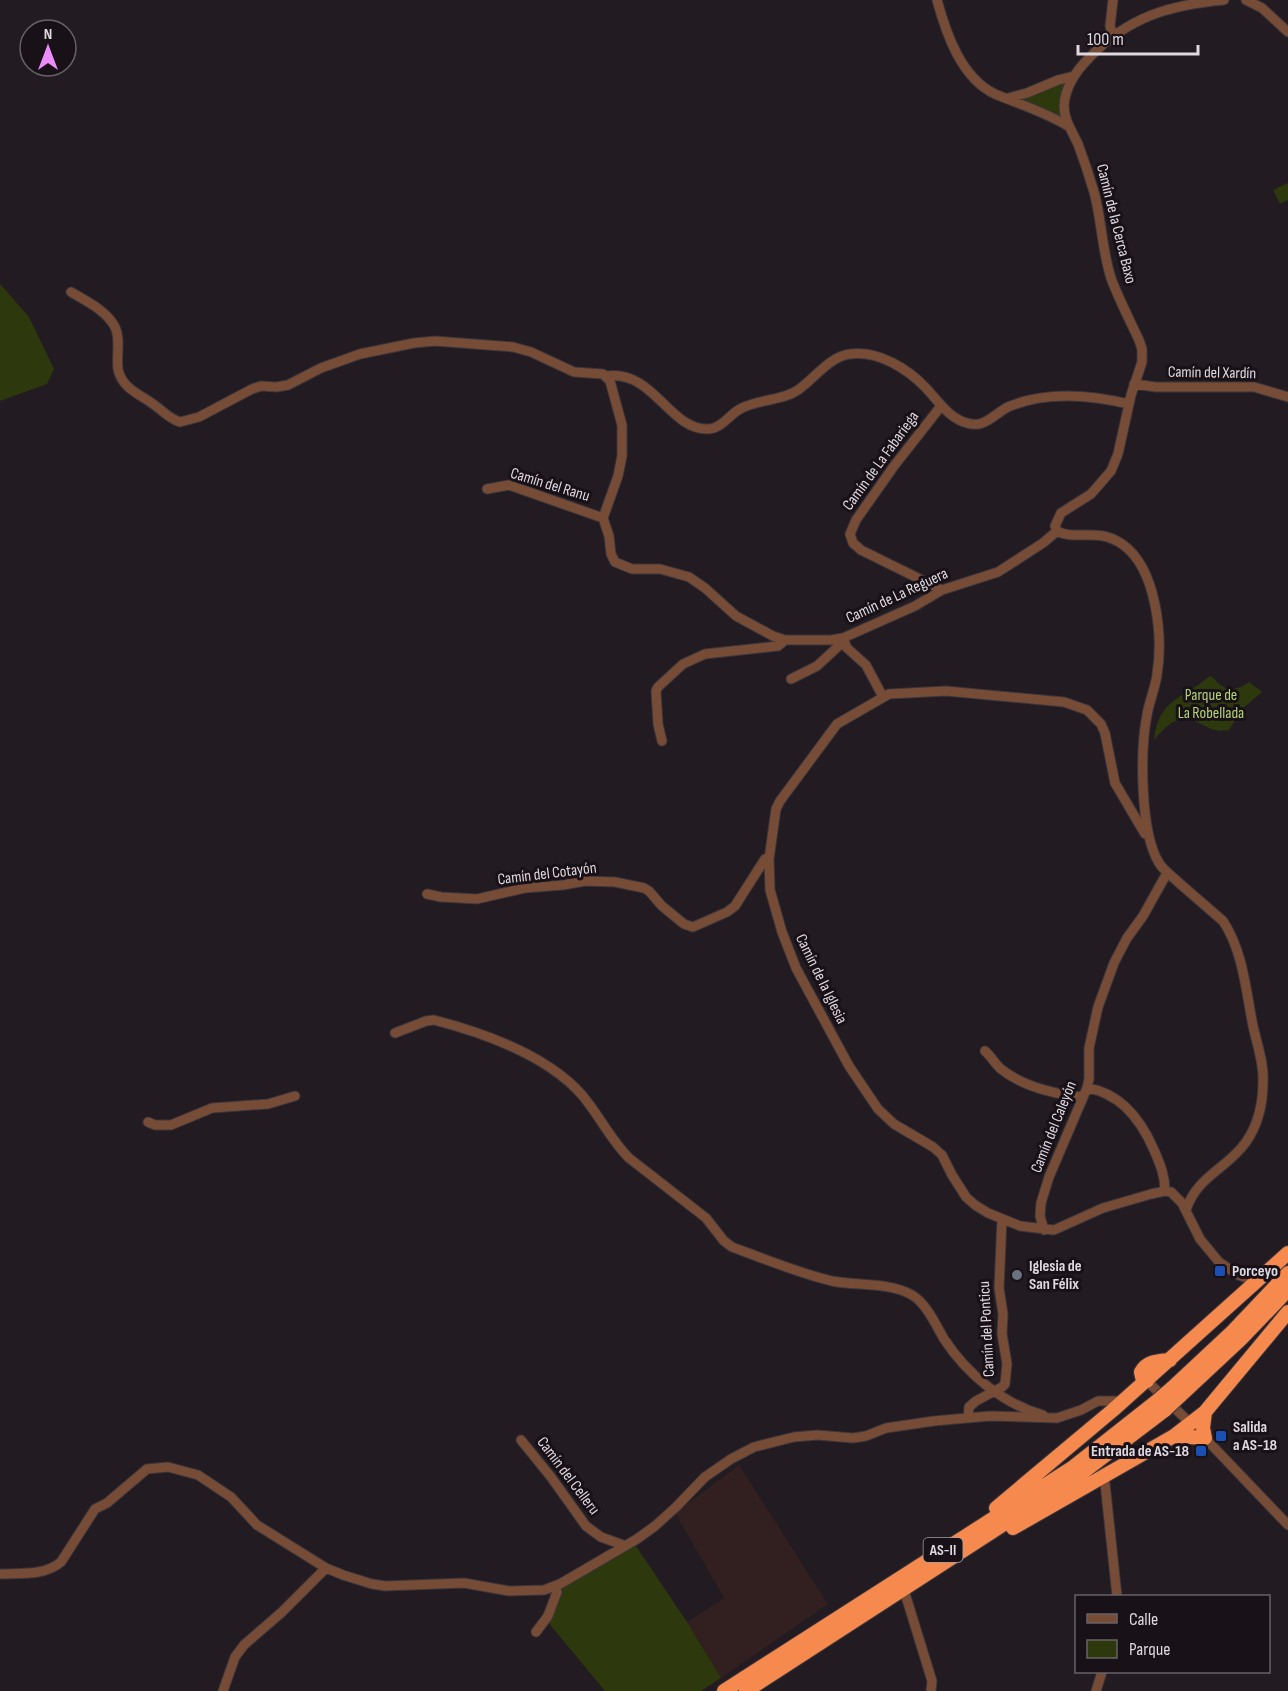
<svg xmlns="http://www.w3.org/2000/svg" width="1288" height="1691" viewBox="0 0 1288 1691" font-family="'Sofia Sans Condensed',sans-serif">
  <style>
    .industrial { fill: #321f1f }
    .green { fill: #2d390d }
    .lines { fill: none; stroke-linecap: round; stroke-linejoin: round }
    .minor-casing { stroke: #3c363c; stroke-width: 11 }
    .highway-casing { stroke: #3c363c; stroke-width: 16 }
    .minor { stroke: #774c36; stroke-width: 9 }
    .highway { stroke: #f68a4e; stroke-width: 14 }
    .highway-bridge-casing { stroke: #3c363c; stroke-width: 16; stroke-linecap: butt }
    .highway-bridge { stroke: #f68a4e; stroke-width: 14 }
    .transit-dot { fill: #1a4fb4; stroke: #181218; stroke-width: 2 }
    .worship-dot { fill: #6b7280; stroke: #181218; stroke-width: 2 }
    .labels { text-anchor: middle; dominant-baseline: central; stroke-width: 6; stroke-linejoin: round; paint-order: stroke }
    .shield { fill: #181218; stroke: #a39da3; stroke-width: 1.5 }
    .shield-label { font-size: 15px; font-weight: bold; fill: #ded9de }
    .street-label { font-size: 16px; fill: #ded9de; stroke: #181218 }
    .park-label { font-size: 16px; fill: #b6d277; stroke: #181218 }
    .poi-label { font-size: 16px; font-weight: bold; fill: #ded9de; stroke: #181218; text-anchor: start }
  </style>
  <rect width="100%" height="100%" fill="#221b22"/>
  <path class="industrial" d="M739 1465 828 1604 721 1678 687 1622 724 1598 675 1513Z"/>
  <path class="green" d="M1066 81 1064 111 1058 117 1016 103 1027 93Z
    M1288 183V200L1280 204 1273 190Z
    M0 284 29 317 54 369 47 384 0 401Z
    M1210 676C1213 677 1215 680 1217 682 1227 693 1240 689 1249 682L1262 692 1242 709 1229 730C1197 737 1192 694 1154 740 1158 699 1183 699 1210 676Z
    M636 1546 687 1622 721 1678 701 1691H605L547 1621 560 1589Z"/>
  <g class="lines">
    <g class="minor-casing">
      <path id="minor" d="M937 0C946 33 961 78 995 94 1019 104 1045 112 1068 126
        M1113 0 1110 26 1113 35
        M1246 0 1262 8 1288 32
        M1008 98 1027 93 1058 80 1074 76
        M71 292C86 301 106 310 115 327 121 339 116 356 118 369 122 390 143 395 157 407 165 413 170 419 180 422L199 417 252 389 261 386 276 387 288 385 321 368 360 354 414 343 435 341 513 347 531 352 574 372 603 374 610 381 622 425V456L618 476 603 518 609 536 611 554 615 562 632 569H660L689 577 705 588 736 616 773 636 785 640H831L843 638 915 606 942 590 998 572 1043 543 1057 531
        M607 376C654 370 669 430 708 429 722 429 730 413 742 408 759 399 782 401 798 390 814 379 830 356 850 354 878 350 908 369 926 388 939 402 949 418 967 423 984 429 994 414 1008 407 1045 391 1091 395 1129 404
        M1134 384 1156 387H1254L1288 397
        M941 406 894 466 856 520 850 534 853 543 861 550 942 590
        M487 489 509 485 603 518
        M843 638 847 648 866 665 883 697
        M791 679 817 666 843 642
        M662 741 658 724 656 691 658 687 683 664 705 654 778 646 785 640
        M1145 834 1115 783 1105 733 1101 724 1087 710 1064 702 946 691 889 694 837 724 780 801 776 809 769 859 770 890 782 932 796 968 849 1066 878 1109 894 1124 933 1147 942 1155 952 1175 966 1197 975 1205 988 1213 1020 1226 1054 1230 1103 1208 1151 1194 1165 1191 1171 1192 1182 1203 1200 1239 1219 1262 1238 1275 1247 1278 1261 1277
        M427 894 441 897 477 899 525 888 563 885 585 881 615 882 644 888 649 891 662 906 684 924 693 927 727 912 735 906 765 859H769
        M395 1033 426 1021 434 1020C484 1033 547 1055 582 1095 599 1115 610 1139 629 1158L706 1218 724 1241 732 1247C765 1259 798 1273 832 1281 856 1286 890 1282 912 1295 926 1303 936 1325 944 1339 967 1374 1003 1404 1043 1415
        M985 1051C991 1056 995 1064 1001 1069 1022 1086 1055 1094 1082 1097
        M1087 1088C1121 1093 1141 1120 1154 1150 1160 1164 1165 1175 1165 1191
        M148 1122 155 1125H171L212 1108 268 1104 295 1096
        M1186 1210C1197 1176 1227 1169 1246 1142 1258 1125 1263 1102 1263 1081 1264 1063 1257 1044 1253 1026 1246 991 1243 951 1223 921 1208 908 1193 895 1178 882 1172 876 1164 871 1159 863 1140 832 1140 751 1147 715 1149 702 1155 689 1157 675 1163 637 1157 568 1122 544 1097 527 1075 541 1057 531L1055 526 1061 513 1091 494 1111 471 1118 454 1131 395 1142 362V349L1139 340C1130 321 1120 301 1112 281 1102 253 1102 221 1094 192 1089 175 1084 160 1078 144 1072 131 1064 120 1064 106 1065 86 1076 71 1089 58 1128 17 1169 5 1224 0
        M1044 1230 1040 1216 1041 1203 1049 1177 1087 1088 1089 1079V1048L1098 1007 1114 963 1127 938 1143 916 1167 873
        M1147 1381 1193 1426
        M968 1418 969 1407 976 1401 1002 1387 1005 1384 1007 1364 1002 1334 1003 1314 999 1288 1002 1219
        M1203 1436 1288 1525
        M521 1440 551 1477 586 1526 601 1537 623 1545
        M1101 1479 1105 1483 1117 1596
        M0 1574C21 1573 44 1576 61 1562L95 1509 107 1503 147 1469 168 1467 198 1475 231 1497 257 1525 326 1568 343 1575 372 1584 385 1586 464 1583 509 1591 544 1590 560 1584 637 1539 655 1526 676 1507 705 1477 731 1459 754 1447 794 1437 817 1435 853 1438 866 1436 886 1428 934 1421 990 1416 1057 1418 1081 1410 1098 1401H1124
        M904 1590 932 1681 931 1691
        M536 1632 548 1616 557 1592 555 1587
        M223 1691 235 1657 244 1645 282 1612 326 1568
        M1096 1691 1102 1672"/>
    </g>
    <g class="highway-casing">
      <path id="highway" d="M1147 1381 1142 1377 1141 1372C1147 1361 1158 1361 1170 1360
        M1172 1388 1233 1331 1288 1273
        M1180 1396 1241 1339 1288 1290
        M1174 1436 1205 1438 1203 1428 1205 1412
        M996 1508 1113 1410 1288 1253
        M1013 1528 1174 1436 1205 1412 1288 1312
        M724 1691 1072 1468 1157 1401
        M746 1691 1078 1476 1165 1410"/>
    </g>
    <use href="#minor" class="minor"/>
    <use href="#highway" class="highway"/>
    <g class="highway-bridge-casing">
      <path id="highway-bridge" d="M1157 1401 1172 1388
        M1165 1410 1180 1396"/>
    </g>
    <use href="#highway-bridge" class="highway-bridge"/>
  </g>
  <g class="transit-dot">
    <rect x="1214" y="1265" width="12" height="12" rx="3"/>
    <rect x="1215" y="1430" width="12" height="12" rx="3"/>
    <rect x="1195" y="1445" width="12" height="12" rx="3"/>
  </g>
  <circle class="worship-dot" cx="1017" cy="1275" r="6"/>
  <g class="labels">
    <rect class="shield" x="923.5" y="1538" width="39" height="24" rx="4.5"/>
    <g class="shield-label">
      <text x="943" y="1550">AS-II</text>
    </g>
    <g class="street-label">
      <text transform="translate(1116 224) rotate(76)">Camín de la Cerca Baxo</text>
      <text transform="translate(1212 373) rotate(1)">Camín del Xardín</text>
      <text transform="translate(881 461) rotate(-54)">Camín de La Fabariega</text>
      <text transform="translate(550 485) rotate(17)">Camín del Ranu</text>
      <text transform="translate(897 596) rotate(-25)">Camín de La Reguera</text>
      <text transform="translate(547 874) rotate(-7)">Camín del Cotayón</text>
      <text transform="translate(821 979) rotate(64)">Camín de la Iglesia</text>
      <text transform="translate(1054 1127) rotate(-68)">Camín del Caleyón</text>
      <text transform="translate(987 1329) rotate(-93)">Camín del Ponticu</text>
      <text transform="translate(568 1476) rotate(53)">Camín del Celleru</text>
    </g>
    <g class="park-label">
      <text x="1211" y="695">Parque de<tspan x="1211" dy="18">La Robellada</tspan></text>
    </g>
    <g class="poi-label">
      <text x="1029" y="1266">Iglesia de<tspan x="1029" dy="18">San Félix</tspan></text>
      <text x="1232" y="1271">Porceyo</text>
      <text x="1233" y="1427">Salida<tspan x="1233" dy="18">a AS-18</tspan></text>
      <text x="1189" y="1451" text-anchor="end">Entrada de AS-18</text>
    </g>
  </g>
  <rect x="1075" y="1595" width="195" height="78" fill="#181218" stroke="#676267" stroke-width="1.5"/>
  <rect x="1087" y="1614" width="30" height="9" fill="#774c36" stroke="#676267" stroke-width="1.5"/>
  <text x="1129" y="1625" font-size="18" fill="#ded9de">Calle</text>
  <rect x="1087" y="1640" width="30" height="18" fill="#2d390d" stroke="#676267" stroke-width="1.5"/>
  <text x="1129" y="1655" font-size="18" fill="#ded9de">Parque</text>
  <g transform="translate(48 48)"><circle r="28" fill="#181218" stroke="#676267" stroke-width="1.5"/>
  <path d="M0-4.5L10 22L0 15L-10 22Z" fill="#ec8cfb"/>
  <text y="-9" font-size="16" font-weight="bold" text-anchor="middle" fill="#ded9de">N</text>
  </g>
  <path d="M1078 45v9h120v-9" fill="none" stroke="#ded9de" stroke-width="3"/>
  <text x="1087" y="45" font-size="18" fill="#ded9de" stroke="#181218" stroke-width="4.5" paint-order="stroke">100 m</text>
</svg>
